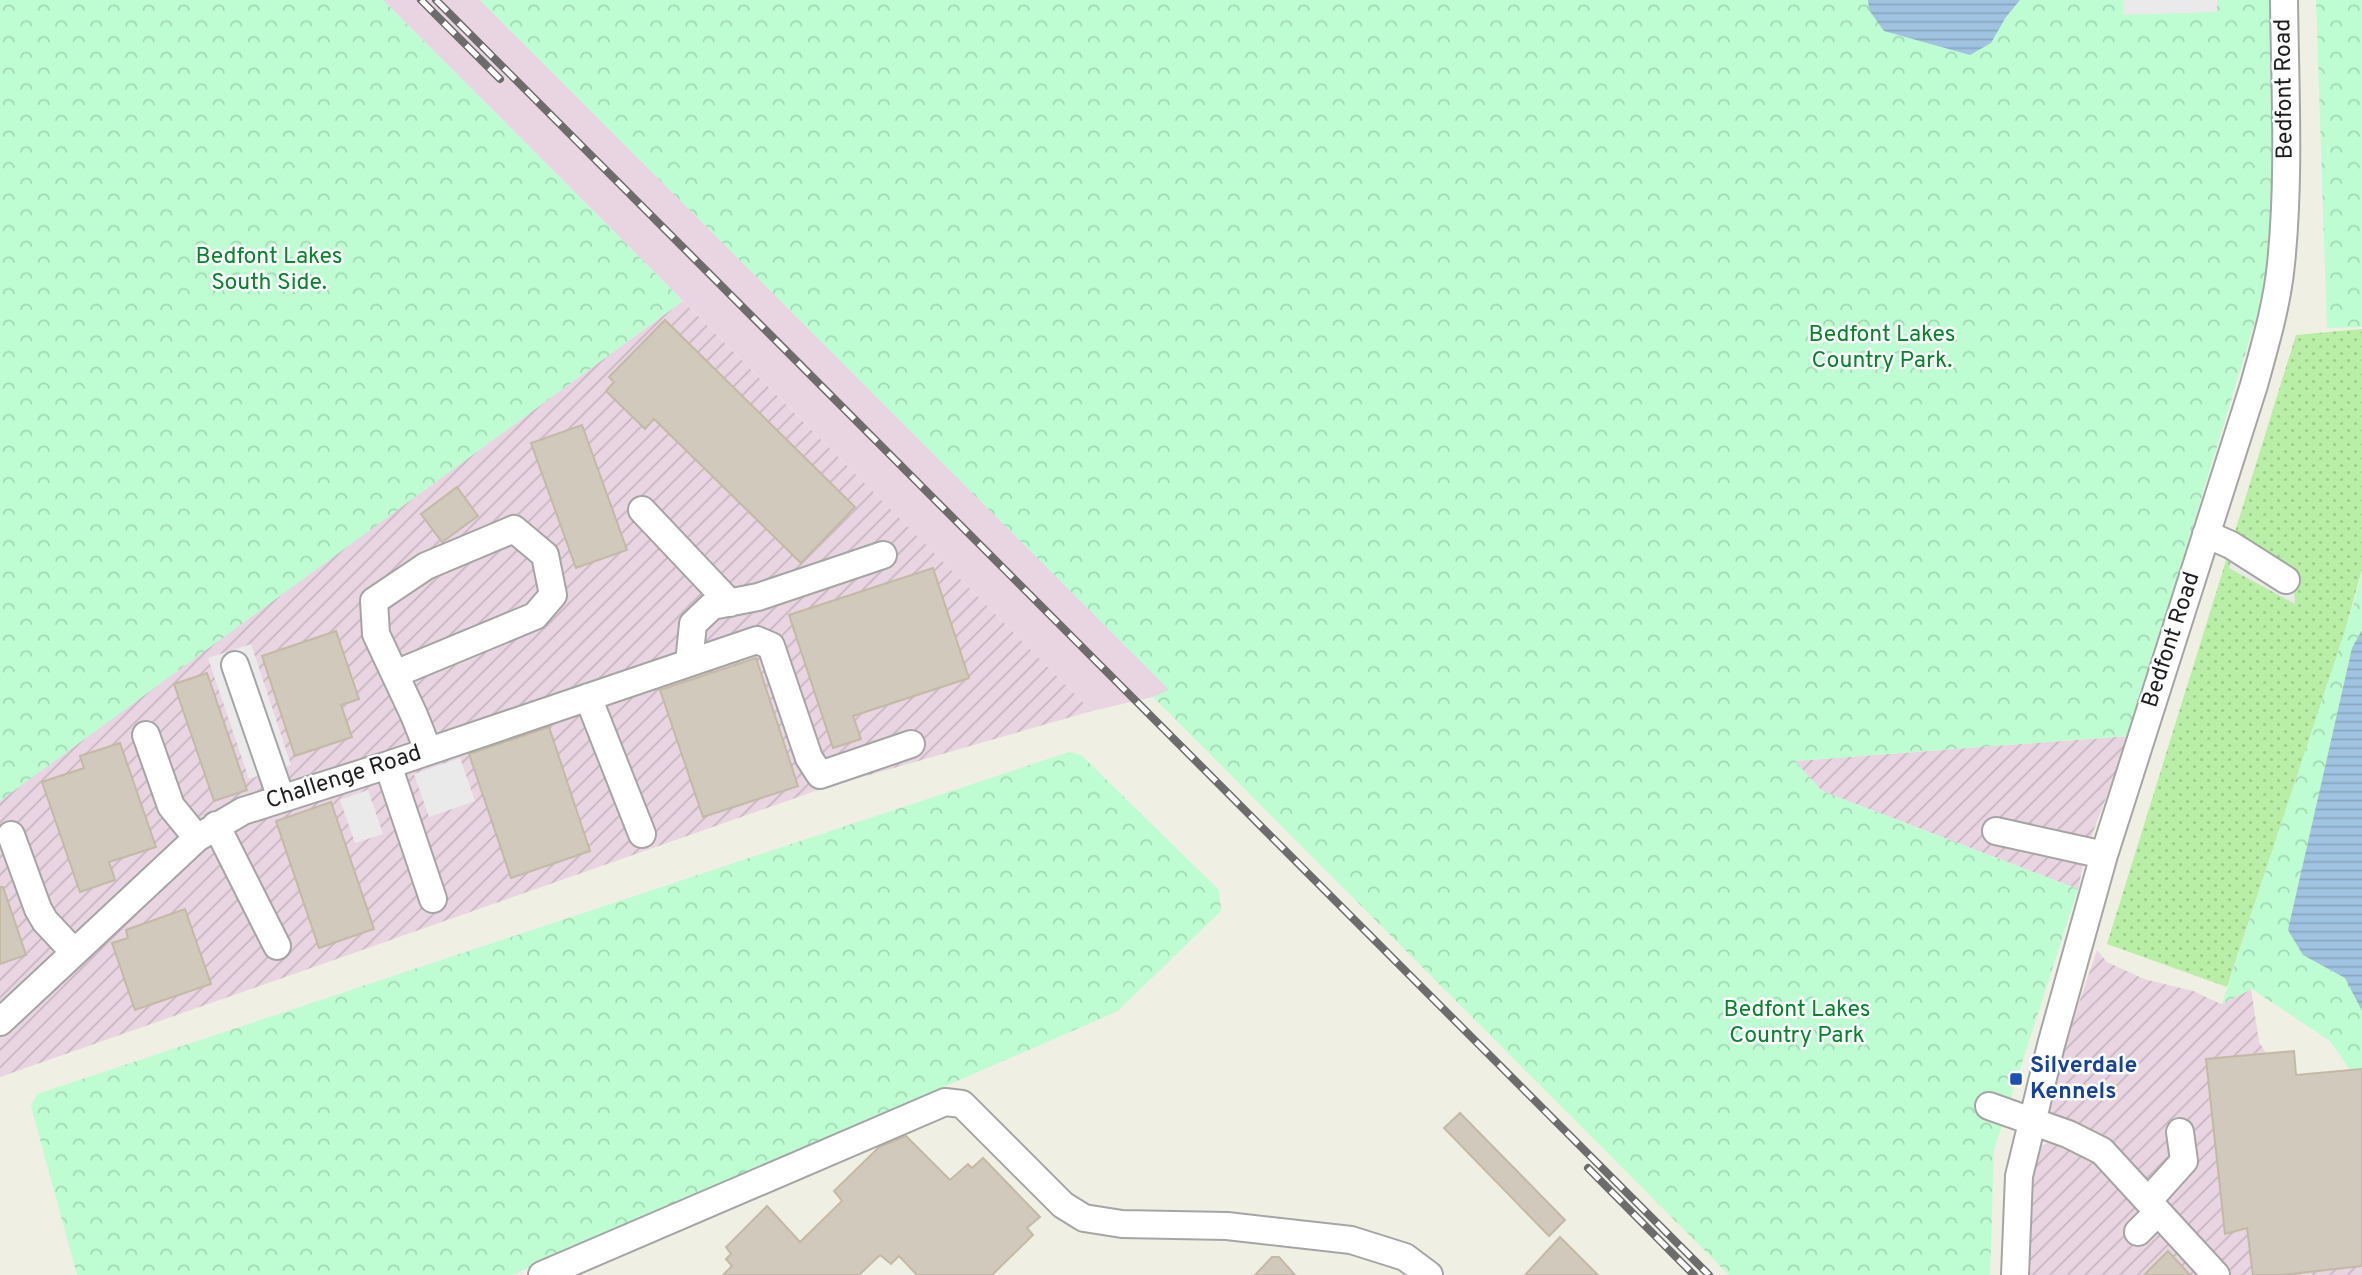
<svg xmlns="http://www.w3.org/2000/svg" width="2362" height="1275" viewBox="0 0 2362 1275" font-family="Overpass,sans-serif">
  <style>
    .industrial { fill: url(#industrial-furrows) }
    .railway { fill: #e9d5e1 }
    .grass { fill: url(#grass-dots) }
    .park { fill: url(#park-crowns) }
    .parking { fill: #eaeaea }
    .water { fill: url(#water-rules) }
    .building { fill: #d0c9bc; stroke: #c3b9a4; stroke-width: 2 }
    .lines { fill: none; stroke-linecap: round; stroke-linejoin: round }
    .minor-casing { stroke: #a5a5a5; stroke-width: 30 }
    .minor { stroke: #fff; stroke-width: 26 }
    .rail-casing { stroke: #6c6c6c; stroke-width: 8 }
    .rail { stroke: #fff; stroke-width: 5; stroke-dasharray: 16; stroke-linecap: butt }
    .transit-dot { fill: #1a4fb4; stroke: #fff; stroke-width: 2.5 }
    .labels { text-anchor: middle; dominant-baseline: central; stroke-width: 5; stroke-linejoin: round; paint-order: stroke }
    .street-label { font-size: 23px; fill: #1e1e1e; stroke: #fff }
    .park-label { font-size: 23px; fill: #03852c; stroke: #fff }
    .transit-label { font-size: 23px; font-weight: bold; fill: #164399; stroke: #fff; text-anchor: start }
  </style>
  <defs>
    <pattern id="industrial-furrows" width="10" height="10" patternUnits="userSpaceOnUse" patternTransform="scale(1.75)"><rect width="10" height="10" fill="#e9d5e1"/><path d="M-1 1l2-2M0 10L10 0M9 11l2-2" fill="none" stroke="#c7b6c1"/></pattern>
    <pattern id="grass-dots" width="8" height="8" patternUnits="userSpaceOnUse" patternTransform="scale(1.75)"><rect width="8" height="8" fill="#b8eea5"/><path d="M2 2h.1M6 6h.1" fill="none" stroke="#9ecc8e" stroke-width="1.8" stroke-linecap="round"/></pattern>
    <pattern id="park-crowns" width="20" height="18" patternUnits="userSpaceOnUse" patternTransform="scale(1.75)"><rect width="20" height="18" fill="#bdfdd1"/><path d="M2 6a3 3 0 1 1 6 0M12 15a3 3 0 1 1 6 0" fill="none" stroke="#a2d8b3"/></pattern>
    <pattern id="water-rules" width="6" height="5" patternUnits="userSpaceOnUse" patternTransform="scale(1.75)"><rect width="6" height="5" fill="#a0c3e1"/><path d="M0 2.5h6" fill="none" stroke="#89a7c1"/></pattern>
  </defs>
  <rect width="100%" height="100%" fill="#f0efe3"/>
  <path class="industrial" d="M683 301 1092 711 821 789 0 1077V796L155 686Z
    M2129 736 2086 851 2078 889 1822 791 1794 761Z
    M2097 950 2107 962 2144 979 2193 991 2221 1004 2251 989 2259 1042 2271 1061 2290 1074 2321 1081 2362 1074V1275H2025V1182L2035 1149 2049 1142 2056 1127 2048 1117 2045 1102Z"/>
  <path class="railway" d="M383 0H480L1170 690 1153 697 1092 711Z"/>
  <path class="grass" d="M2362 329V569L2343 638 2227 987 2107 944 2296 335Z"/>
  <path class="park" d="M0 0H383L683 301 0 801Z
    M480 0H2269L2276 252 2129 736 1795 761 1822 791 2078 889 1994 1150 1990 1275H1729L1153 697 1169 690Z
    M2316 0H2362V327L2327 328Z
    M2362 572V1074L2354 1076 2330 1041 2252 989 2222 1004 2353 606Z
    M1069 752 1081 755 1219 890 1221 911 1118 1011 512 1275H77L31 1106 37 1094Z"/>
  <path class="parking" d="M2123 0H2217V12L2123 15Z
    M2238 537 2293 578 2295 604 2229 568Z
    M251 644 291 765 249 779 208 658Z
    M460 758 475 801 429 817 414 774Z
    M368 790 383 834 355 843 340 800Z"/>
  <path class="water" d="M1868 0H2020L2006 17 1991 43 1970 55 1884 31 1869 10Z
    M2362 630V1011L2345 978 2303 955 2288 930 2352 648Z"/>
  <path class="building" d="M665 320 855 507 801 563 654 419 645 429 606 391 614 382 609 377Z
    M582 425 627 550 576 568 531 443Z
    M457 487 478 516 442 542 421 514Z
    M933 568 969 678 853 716 861 739 833 748 789 615Z
    M336 631 359 699 341 705 352 737 295 756 262 656Z
    M756 658 798 786 703 817 660 690Z
    M207 673 247 790 214 801 174 684Z
    M549 727 590 851 511 878 469 754Z
    M120 743 156 847 109 862 115 880 80 892 42 782 84 768 80 756Z
    M331 802 374 929 319 948 276 821Z
    M0 887H3L26 955 0 964Z
    M185 909 211 984 135 1010 112 943 128 938 126 930Z
    M2294 1051 2296 1075 2362 1069V1266L2282 1275H2253L2247 1228 2225 1234 2206 1059Z
    M1460 1113 1565 1220 1549 1236 1444 1128Z
    M906 1136 950 1180 968 1164 972 1168 983 1158 1040 1217 1027 1228 1033 1235 992 1275H917L899 1256 891 1264 880 1255 859 1275H723L732 1266 726 1259 731 1254 726 1247 767 1206 800 1242 842 1201 834 1191 879 1147Z
    M1560 1237 1598 1275H1525Z
    M2168 1251 2190 1275H2144Z
    M1272 1257H1279L1295 1275H1255Z"/>
  <g class="lines">
    <g class="minor-casing">
      <path id="minor" d="M642 510 730 603
        M2206 534 2231 545 2286 580
        M689 663 693 624 712 606 758 597 883 555
        M235 665 281 798
        M395 674 535 616 553 595 545 555 514 529 426 566 374 601 376 634 414 715 428 750
        M588 697 642 834
        M146 735 171 806 197 838
        M388 765 433 899
        M216 825 277 946
        M1996 831 2104 855
        M11 835 38 909 45 921 74 952
        M0 1022 197 838 243 811 388 765 757 640 771 646 809 758 820 775 911 744
        M1989 1106 2068 1134 2102 1151 2216 1275
        M2148 1201 2184 1161 2180 1132
        M2138 1232 2158 1212
        M542 1275 945 1102 962 1104 1063 1205 1084 1218 1122 1224 1227 1226 1351 1240 1405 1257 1429 1275
        M2015 1275 2019 1176 2051 1045 2104 855 2254 385C2265 345 2277 305 2281 264 2290 177 2285 88 2284 0"/>
    </g>
    <use href="#minor" class="minor"/>
    <g class="rail-casing">
      <path id="rail" d="M421 0 500 79
        M436 0 1709 1275
        M1588 1168 1694 1275"/>
    </g>
    <use href="#rail" class="rail"/>
  </g>
  <rect class="transit-dot" x="2009" y="1072" width="14" height="14" rx="3.5"/>
  <g class="labels">
    <g class="street-label">
      <text transform="translate(2285 89) rotate(-91)">Bedfont Road</text>
      <text transform="translate(2172 640) rotate(-72)">Bedfont Road</text>
      <text transform="translate(344 778) rotate(-18)">Challenge Road</text>
    </g>
    <g class="park-label">
      <text x="269" y="257">Bedfont Lakes<tspan x="269" dy="26">South Side.</tspan></text>
      <text x="1882" y="335">Bedfont Lakes<tspan x="1882" dy="26">Country Park.</tspan></text>
      <text x="1797" y="1010">Bedfont Lakes<tspan x="1797" dy="26">Country Park</tspan></text>
    </g>
    <g class="transit-label">
      <text x="2030" y="1066">Silverdale<tspan x="2030" dy="26">Kennels</tspan></text>
    </g>
  </g>
</svg>
